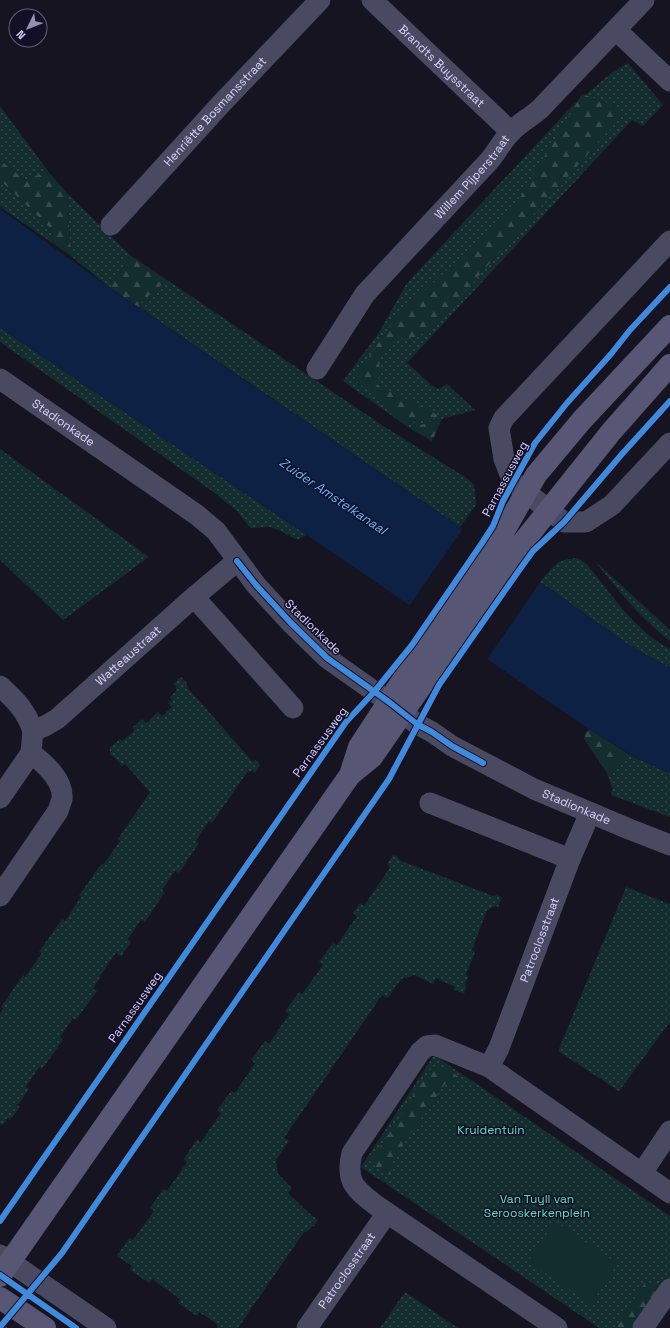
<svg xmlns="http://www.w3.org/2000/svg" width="670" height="1328" viewBox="0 0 670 1328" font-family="'Space Grotesk',sans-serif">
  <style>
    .green { fill: url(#green-dots) }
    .forest { fill: url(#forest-firs) }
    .pitch { fill: #132c2d }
    .water { fill: #0d2144; fill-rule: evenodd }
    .pier { fill: #161421; fill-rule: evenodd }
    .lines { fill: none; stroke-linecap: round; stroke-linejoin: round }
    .minor { stroke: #4a4962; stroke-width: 21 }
    .secondary { stroke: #575674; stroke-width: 22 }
    .tram { stroke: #43596b; stroke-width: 1 }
    .cycleway-casing { stroke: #130f26; stroke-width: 8 }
    .cycleway { stroke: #408adc; stroke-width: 6 }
    .labels { text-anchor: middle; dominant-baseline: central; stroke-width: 3; stroke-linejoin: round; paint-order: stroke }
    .street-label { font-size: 12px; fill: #d9d4ff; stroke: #130f26 }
    .park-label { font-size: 12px; fill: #5fe0c0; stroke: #130f26 }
    .water-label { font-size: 13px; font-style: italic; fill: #62b6ff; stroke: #130f26 }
  </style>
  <defs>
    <pattern id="green-dots" width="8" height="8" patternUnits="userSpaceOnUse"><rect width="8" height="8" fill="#132c2d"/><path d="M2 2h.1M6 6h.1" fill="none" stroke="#354a4c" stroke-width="1.8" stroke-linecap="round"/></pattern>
    <pattern id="forest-firs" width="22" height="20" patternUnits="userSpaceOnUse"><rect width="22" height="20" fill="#132c2d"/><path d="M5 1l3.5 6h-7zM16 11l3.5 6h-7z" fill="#354a4c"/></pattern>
  </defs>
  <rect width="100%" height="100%" fill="#161421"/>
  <path class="green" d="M628 63 663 105 643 126 632 120 407 363 434 387 439 389 447 384 475 410 409 428 343 381 378 334 407 283 572 106 614 71Z
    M0 106 48 171 25 180 0 160Z
    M0 180 49 227 54 244 0 207Z
    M67 193 130 255 110 288 71 256Z
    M167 280 382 425 468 479 474 485 476 505 460 527 137 306Z
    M0 328 307 535 299 539H295L281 531 270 527 250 528 237 511 212 491 0 342Z
    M0 449 149 557 63 620 0 560Z
    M578 558 587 564C611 594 635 631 670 649V668L632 647 540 582C554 566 556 559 578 558Z
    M594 560 670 630V641C640 618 618 590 594 560Z
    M181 677 187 683V687L252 761 256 760 260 765 255 773 252 771H248L212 823 209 821 196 841 199 843 179 873 175 871 162 890 165 892 145 922 141 920 128 939 131 942 121 956 116 953 99 977 100 978 93 989 97 991 76 1020 73 1018 60 1037 63 1040 42 1069 39 1067 26 1087 29 1089 19 1104 16 1105 20 1107 10 1120 8 1118 3 1125 0 1124V1014L3 1009 1 1007 23 975 25 977 42 953 39 952 62 919 65 921 81 897 79 896 101 864 103 865 120 841 118 839 150 792 125 764 122 766 113 756 110 755V747L120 739 122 741 134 731 132 728 142 719 146 723 158 712 162 716 172 707 168 703 172 700 170 697 176 691V686L173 684Z
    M627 753 638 759 670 773V817L611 795 612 788 607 773 619 764Z
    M393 855 398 857 399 860 493 896 496 895 502 897 498 907 495 906 487 910 472 950 475 952 466 974 468 977 465 985 466 988 464 994 454 990 455 987 436 978 433 984 415 975 401 979 388 998 382 995 284 1138 289 1141 276 1160 278 1174 292 1188 288 1193 310 1214 318 1220 314 1226 311 1227 308 1231 304 1232 238 1328H217V1324L199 1312 197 1316 178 1303 180 1299 152 1279 149 1283 130 1270 132 1266 117 1256 129 1238 133 1240 154 1211 150 1208 163 1189 167 1191 187 1162 184 1159 197 1139 201 1142 221 1113 217 1110 231 1091 235 1093 255 1063 251 1060 265 1041 269 1044 289 1014 285 1011 299 992 302 994 323 965 319 962 333 943 337 945 357 916 353 913 360 903 364 906 389 869V865L387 864Z
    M626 887 670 904V1022L619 1091 558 1051Z
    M434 1055 670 1216V1278L631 1328H599L361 1167Z
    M405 1292 458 1328H380Z"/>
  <path class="forest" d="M582 94 608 103 622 116 431 329 417 337 397 338 380 359 377 385 440 416 407 424 354 379 397 316 514 208Z
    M0 160 25 180 48 171 67 193 71 256 54 244 49 227 0 180Z
    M130 255 167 280 137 306 110 288Z
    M442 419 432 441 409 428Z
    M589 729 627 753 619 764 607 773 584 739 585 733Z
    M436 1065H441L460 1078 455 1085 447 1081 391 1162 396 1166 388 1175C381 1171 371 1167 373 1158L431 1068Z
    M647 1280 661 1290 635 1328H615Z"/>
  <path class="pitch" d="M555 1221 618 1264 591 1304 528 1261Z"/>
  <path class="water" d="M0 209 110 288 460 527 462 529V531L538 584 540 582 632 647 670 668V773L638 759 589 729 487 659 488 657 411 605H409L307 535 0 328ZM454 551 522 598 519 603 451 555ZM430 586 498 633 495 638 427 591Z"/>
  <path class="pier" d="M462 530 540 583 487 659 410 605ZM454 553 520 599V600L453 554ZM430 588 496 634V635L429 590Z"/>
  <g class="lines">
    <g class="minor">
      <path id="s1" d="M372 0 511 132"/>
      <path d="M616 30 670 81"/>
      <path id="s2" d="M111 225 221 104 320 0"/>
      <path d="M670 241 504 418 499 428 504 459 513 482 564 522H586L612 505 670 443"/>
      <path id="s3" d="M317 369 365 294 489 161C497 152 502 141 510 133 519 123 530 118 540 109L644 0"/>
      <path id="s4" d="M0 379 197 515 216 531 256 585 290 622 327 658 389 702 417 724 432 732 452 746 534 789 629 829 670 845"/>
      <path d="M194 597 293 708"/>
      <path d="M0 686C15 700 26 710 33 731"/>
      <path id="s5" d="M0 798 31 753 33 731 45 726 57 719 194 597 237 561"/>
      <path d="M430 803 570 859"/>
      <path d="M0 896 58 811C59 807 61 803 62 799 64 780 44 763 31 753"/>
      <path id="s6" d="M489 1067 499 1048 570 859 590 813"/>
      <path d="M642 1173 670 1131"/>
      <path d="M0 1255 106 1328"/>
      <path id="s7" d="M307 1328 387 1213"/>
      <path d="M557 1328 377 1206C355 1189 345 1182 352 1153L420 1052 427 1046 435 1045 489 1067 670 1193"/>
      <path d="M643 1328 670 1289"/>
    </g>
    <path class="secondary" d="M350 775 359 747 412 666 493 550 536 475 582 420 670 326
      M0 1276 350 775 372 757 508 561 611 432 670 365
      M0 1298 45 1328"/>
    <path class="tram" d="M0 1323 7 1328"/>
    <g class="cycleway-casing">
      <path id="cycleway" d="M237 561 256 585 290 622 327 658 389 702 417 724 432 732 452 746 483 763
        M0 1221 346 722 374 692 412 645 482 543 493 526 503 501 535 443 567 403 611 354 630 330 670 287
        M0 1275 76 1328
        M0 1327 62 1253 389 779 439 685 520 569 533 551 564 522 622 454 670 401"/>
    </g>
    <use href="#cycleway" class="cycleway"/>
  </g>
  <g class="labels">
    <g class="street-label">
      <text stroke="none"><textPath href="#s1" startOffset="96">Brandts Buysstraat</textPath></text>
      <text stroke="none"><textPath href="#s2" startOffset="154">Henriëtte Bosmansstraat</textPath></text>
      <text stroke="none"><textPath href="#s3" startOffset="248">Willem Pijperstraat</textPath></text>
      <text stroke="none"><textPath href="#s4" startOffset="77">Stadionkade</textPath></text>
      <text transform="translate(505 479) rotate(-62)">Parnassusweg</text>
      <text transform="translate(313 627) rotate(44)">Stadionkade</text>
      <text stroke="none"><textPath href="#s5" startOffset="199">Watteaustraat</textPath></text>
      <text transform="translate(320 742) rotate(-54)">Parnassusweg</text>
      <text stroke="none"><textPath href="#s4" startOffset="725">Stadionkade</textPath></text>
      <text stroke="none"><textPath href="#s6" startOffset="137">Patroclosstraat</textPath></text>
      <text transform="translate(135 1007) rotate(-55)">Parnassusweg</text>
      <text stroke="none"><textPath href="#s7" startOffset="70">Patroclosstraat</textPath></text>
    </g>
    <g class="park-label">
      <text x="491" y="1130">Kruidentuin</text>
      <text x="537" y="1199">Van Tuyll van<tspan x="537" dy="14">Serooskerkenplein</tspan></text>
    </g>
    <g class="water-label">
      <text transform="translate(333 496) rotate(34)">Zuider Amstelkanaal</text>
    </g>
  </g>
  <g transform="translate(28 28) rotate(227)"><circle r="19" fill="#130f26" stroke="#625e7d"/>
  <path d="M0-3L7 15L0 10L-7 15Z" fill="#9591b1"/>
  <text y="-6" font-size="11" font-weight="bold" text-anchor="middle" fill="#d9d4ff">N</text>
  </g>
</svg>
